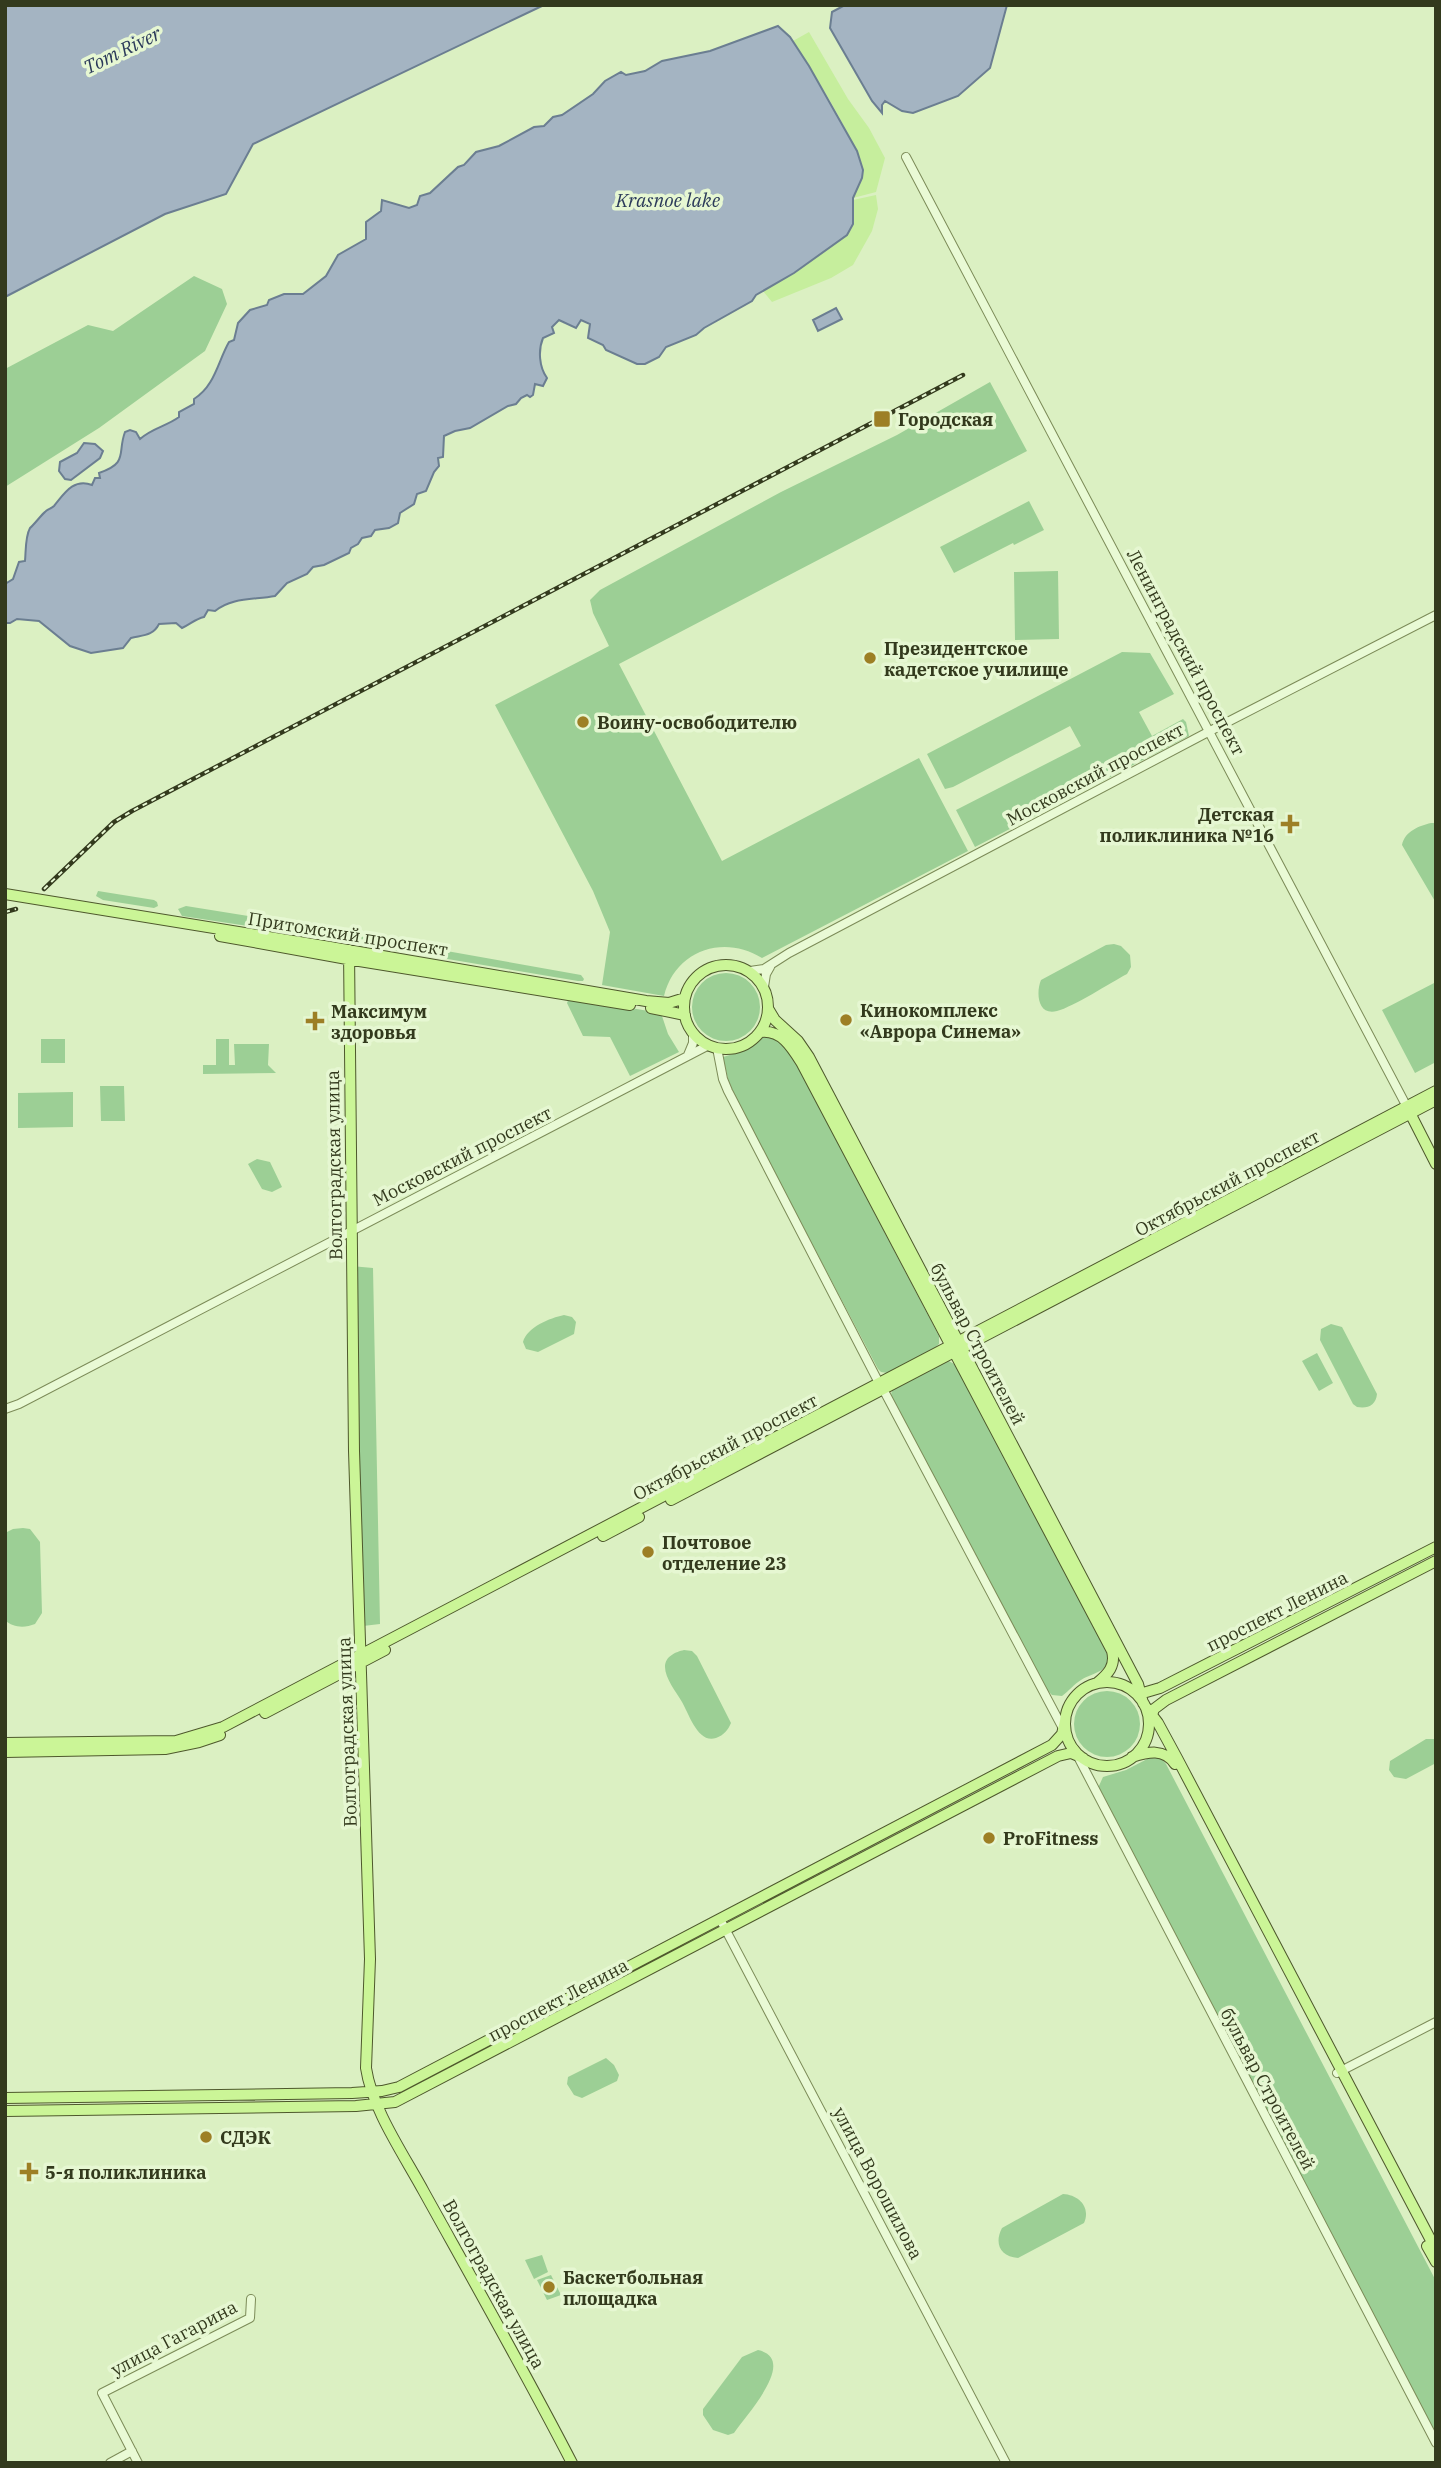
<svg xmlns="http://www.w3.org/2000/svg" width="1441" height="2468" viewBox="0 0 1441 2468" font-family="'IBM Plex Serif',serif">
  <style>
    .green { fill: #9ccf95 }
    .sand { fill: #c6ee9d }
    .water { fill: #a4b4c2; stroke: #6b7e91; stroke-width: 2 }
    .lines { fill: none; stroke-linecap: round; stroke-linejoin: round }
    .minor-casing { stroke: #7c8b58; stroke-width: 10 }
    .major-casing { stroke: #4e582c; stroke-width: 12 }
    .minor { stroke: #e9fad5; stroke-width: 8 }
    .major { stroke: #cbf597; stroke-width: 10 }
    .rail-casing { stroke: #333a1d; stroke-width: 4.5 }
    .rail { stroke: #e6f7d2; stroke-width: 2; stroke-dasharray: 5; stroke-linecap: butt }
    .poi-dot { fill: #9d7f25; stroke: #e6f7d2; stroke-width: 2.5 }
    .labels { text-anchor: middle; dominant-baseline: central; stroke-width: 7; stroke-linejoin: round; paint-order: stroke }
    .poi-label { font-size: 18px; font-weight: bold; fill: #333a1d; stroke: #e6f7d2; text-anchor: start }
    .street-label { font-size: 18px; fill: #333a1d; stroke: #e6f7d2 }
    .water-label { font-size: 19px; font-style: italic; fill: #2b3a5a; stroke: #e6f7d2 }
  </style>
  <rect width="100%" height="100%" fill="#dbf0c2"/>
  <path class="green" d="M194 276 222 289 227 304 205 351 99 428 5 487V369L88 325 113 331Z
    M990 382 1027 451 619 664 722 861 919 758 968 851 762 958C724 934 675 950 664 996L602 985 610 932 593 891 495 705 609 646 593 613 590 600 600 590 781 492 897 435Z
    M1029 501 1044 530 1014 545 1013 543 954 573 940 547Z
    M1058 571 1059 639 1015 640 1014 572Z
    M1122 652 1150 653 1174 694 1139 712 1152 736 1183 719 1186 722 1189 736 975 847 956 810 1081 746 1070 726 953 787 945 789 927 754Z
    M1431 823H1436V903L1402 845C1405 831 1419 826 1431 823Z
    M98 891 154 900 157 902 158 906 154 908 103 900 96 896Z
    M186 906 324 928 328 934 320 937 182 916 178 909Z
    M338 931 366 936 368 941C361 948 352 944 344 939L336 941 334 933Z
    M379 939 581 975 584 979 583 981H578L376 947V942Z
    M1114 944 1121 946 1130 955 1131 967 1127 974C1110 983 1073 1007 1057 1011 1037 1016 1036 992 1041 980L1106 945Z
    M692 1007a34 34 0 1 1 68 0a34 34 0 1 1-68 0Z
    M1436 982V1062L1415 1073 1382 1010Z
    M569 998 661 1013 668 1034 679 1052 630 1076 610 1037 583 1036 567 1003Z
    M765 1036 778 1038 792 1056 939 1336V1344L934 1349 887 1373 881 1372 878 1369 730 1088 723 1057 743 1051Z
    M41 1039H65V1063H41Z
    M216 1039H229V1065H235L234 1044H269L268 1065 276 1073 203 1074V1065H216Z
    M100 1086H124L125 1121H101Z
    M73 1092V1127L18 1128V1093Z
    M257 1159 270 1162 282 1187 272 1192 262 1189 248 1164Z
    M351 1266 373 1268 380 1624 363 1626Z
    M564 1315 572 1317 576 1322 574 1334 538 1352 526 1349 523 1342C527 1327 550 1318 564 1315Z
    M1331 1324 1342 1327 1377 1394C1376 1405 1368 1409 1357 1407L1353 1404 1320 1340 1321 1329Z
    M1317 1353 1333 1383 1319 1391 1302 1361Z
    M947 1360 956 1365 1108 1653C1110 1673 1095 1671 1081 1680 1074 1684 1069 1691 1062 1696L1052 1695 1047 1690 891 1396 892 1389Z
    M23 1528 30 1529 40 1542 42 1613 35 1624C25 1628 13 1628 5 1620V1533L13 1529Z
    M684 1650 692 1651 697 1656 731 1723C728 1730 724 1735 716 1738 698 1744 689 1714 682 1702 676 1692 665 1678 665 1667 665 1656 676 1652 684 1650Z
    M1074 1724a33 33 0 1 1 66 0a33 33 0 1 1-66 0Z
    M1426 1739H1436V1763L1406 1779 1394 1777 1389 1770 1390 1761Z
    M1153 1756 1162 1759 1166 1764 1436 2281V2436L1098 1788 1103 1777 1126 1770Z
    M606 2058 614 2065 619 2075 617 2081 582 2098 574 2095 567 2084 568 2077Z
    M1063 2194C1079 2195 1091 2207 1084 2223L1018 2258C1000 2257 994 2243 1002 2228Z
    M542 2255 548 2272 534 2279 525 2260Z
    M551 2275 561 2295 547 2300 537 2280Z
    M758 2350C799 2359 746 2415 734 2433L728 2435 713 2430 703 2415V2409L742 2357Z"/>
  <path class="sand" d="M809 32 848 99 869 128 885 158 876 192 853 198C857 190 862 181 862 172 862 148 808 64 793 41Z
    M876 195 878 209 872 231 853 265 831 278 772 302 763 291C777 283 842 243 848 232 853 223 854 211 853 200Z"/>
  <path class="water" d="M5 5H544L253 144 226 194 165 214 5 297Z
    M845 5H1007L990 68 958 96 913 113 902 111 885 101 882 105V113L872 101 830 28 832 12Z
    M778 26 790 37 809 66 857 151 863 170 862 178 853 198V224L847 235 794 273 756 295 752 301 704 328 696 335 666 347 659 357 645 364H637L606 350 603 345 588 338 590 324 581 320 576 328 559 320 552 327 554 333 543 338C538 350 539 367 547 378L543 386 535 384 533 395 530 397 527 395 521 398 516 404 508 406 470 428 455 431 444 436 443 457 438 458 439 466 434 472 426 491 417 494 414 504 400 513 398 523 389 528 375 530 371 536 362 538 358 544 351 548 349 553 324 565 313 567 307 574 287 583 275 596C254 600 232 597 215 611L208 610 204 617C195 619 191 624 182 628L176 623 159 624C153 636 143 635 131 638L123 648 91 653 70 646 39 621 17 619 10 623H5V584L13 579 19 562 25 561C26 551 25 537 30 528 32 527 43 513 45 512 47 509 51 509 54 506 64 494 73 478 92 485L95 478H100L99 473C129 463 117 453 125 432L130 430 136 432 140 439C152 428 167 426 179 417V412L194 404V399C215 386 218 361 229 342L234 340 238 323 250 310 267 305 269 300 284 294H303L326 276 338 255 366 239V222L381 211 382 200 409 208 417 205 420 196 430 193 458 167 464 165 476 152 499 146 534 127 544 126 553 117 562 115 593 94 605 81 621 72 626 75 645 71 662 61 710 51Z
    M836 308 842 319 818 331 813 320Z
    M84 443 95 444 103 451 100 458 71 480 65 479 59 471 60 462 77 453Z"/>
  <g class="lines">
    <g class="minor-casing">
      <path id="minor" d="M906 157 1407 1107
        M750 971 764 969 789 953 1210 731 1436 615
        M764 987 766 974 770 967
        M717 1048 723 1079 728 1091 879 1383
        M688 1055 693 1043V1033
        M883 1389 1068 1738
        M5 1409 19 1404 709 1045
        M1074 1749 1436 2443
        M720 1919 1006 2463
        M1337 2073 1436 2022
        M110 2463 132 2451
        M138 2463 102 2393 250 2318 251 2299"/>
    </g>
    <g class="major-casing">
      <path id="major" d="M5 894 330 947 646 1001 669 1003 685 998
        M220 936 347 959 630 1005
        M349 950 354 1451 370 1959 366 2068C372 2109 404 2155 424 2192 474 2282 525 2372 572 2463
        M684 1007a42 42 0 1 1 84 0a42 42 0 1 1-84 0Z
        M651 1008 685 1015
        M769 1010 775 1020 798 1041 809 1057 1138 1684 1143 1703
        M761 1032C781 1030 791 1046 801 1062L1112 1651C1116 1666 1108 1674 1097 1683
        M1407 1107 1436 1164
        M671 1500 1436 1100
        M603 1536 639 1517
        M1065 1724a42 42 0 1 1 84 0a42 42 0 1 1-84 0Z
        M1130 1689 1143 1693 1160 1688 1436 1547
        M1145 1706 1158 1723 1177 1758 1436 2250
        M265 1713 385 1650
        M1149 1724 1154 1709 1166 1700 1436 1561
        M5 1743 176 1741 223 1727 1436 1091
        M5 1752 165 1749 199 1742 220 1735
        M1132 1757C1148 1752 1164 1748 1175 1764
        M5 2098 352 2093 382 2091 399 2087 1052 1745 1062 1734 1065 1721
        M5 2111 356 2106 395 2102 1058 1756 1071 1753 1083 1758
        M1427 2246 1436 2262"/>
    </g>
    <use href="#minor" class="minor"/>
    <use href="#major" class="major"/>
    <g class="rail-casing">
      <path id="rail" d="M44 889 114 822 132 811 963 375
        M5 912 16 909"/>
    </g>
    <use href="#rail" class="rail"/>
  </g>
  <g class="poi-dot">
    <rect x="873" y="410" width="18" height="18" rx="3.5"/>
    <circle cx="870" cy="658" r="7"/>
    <circle cx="583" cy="722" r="7"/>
    <path d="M1286.5 813.5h7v7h7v7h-7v7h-7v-7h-7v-7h7z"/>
    <circle cx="846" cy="1020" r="7"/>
    <path d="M311.5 1010.5h7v7h7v7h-7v7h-7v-7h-7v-7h7z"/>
    <circle cx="648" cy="1552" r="7"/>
    <circle cx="989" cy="1838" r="7"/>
    <circle cx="206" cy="2137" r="7"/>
    <path d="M25.5 2161.5h7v7h7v7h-7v7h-7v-7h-7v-7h7z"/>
    <circle cx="549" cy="2287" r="7"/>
  </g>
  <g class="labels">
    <g class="poi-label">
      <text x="898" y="419">Городская</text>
      <text x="884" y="648">Президентское<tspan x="884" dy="21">кадетское училище</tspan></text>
      <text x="597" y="722">Воину-освободителю</text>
      <text x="1274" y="814" text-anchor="end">Детская<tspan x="1274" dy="21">поликлиника №16</tspan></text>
      <text x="860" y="1010">Кинокомплекс<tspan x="860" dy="21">«Аврора Синема»</tspan></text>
      <text x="331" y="1011">Максимум<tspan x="331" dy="21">здоровья</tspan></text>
      <text x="662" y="1542">Почтовое<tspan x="662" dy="21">отделение 23</tspan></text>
      <text x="1003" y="1838">ProFitness</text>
      <text x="220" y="2137">СДЭК</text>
      <text x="45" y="2172">5-я поликлиника</text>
      <text x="563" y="2277">Баскетбольная<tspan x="563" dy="21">площадка</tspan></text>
    </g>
    <g class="street-label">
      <text transform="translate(1186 652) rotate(62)">Ленинградский проспект</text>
      <text transform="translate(1095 774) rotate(-28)">Московский проспект</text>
      <text transform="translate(348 934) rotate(9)">Притомский проспект</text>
      <text transform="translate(462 1156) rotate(-27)">Московский проспект</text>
      <text transform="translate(334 1165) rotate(-91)">Волгоградская улица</text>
      <text transform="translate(1227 1183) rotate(-28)">Октябрьский проспект</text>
      <text transform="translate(978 1344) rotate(62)">бульвар Строителей</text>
      <text transform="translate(725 1447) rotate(-28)">Октябрьский проспект</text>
      <text transform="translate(1277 1611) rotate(-27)">проспект Ленина</text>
      <text transform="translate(347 1732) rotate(-92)">Волгоградская улица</text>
      <text transform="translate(558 2000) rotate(-28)">проспект Ленина</text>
      <text transform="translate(1268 2089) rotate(62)">бульвар Строителей</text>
      <text transform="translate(878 2183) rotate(62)">улица Ворошилова</text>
      <text transform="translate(494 2284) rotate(61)">Волгоградская улица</text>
      <text transform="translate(174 2338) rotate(-28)">улица Гагарина</text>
    </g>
    <g class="water-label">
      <text transform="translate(122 50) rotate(-26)">Tom River</text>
      <text x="668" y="200">Krasnoe lake</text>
    </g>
  </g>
  <rect width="1441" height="2468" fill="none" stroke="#333a1d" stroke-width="14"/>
</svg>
